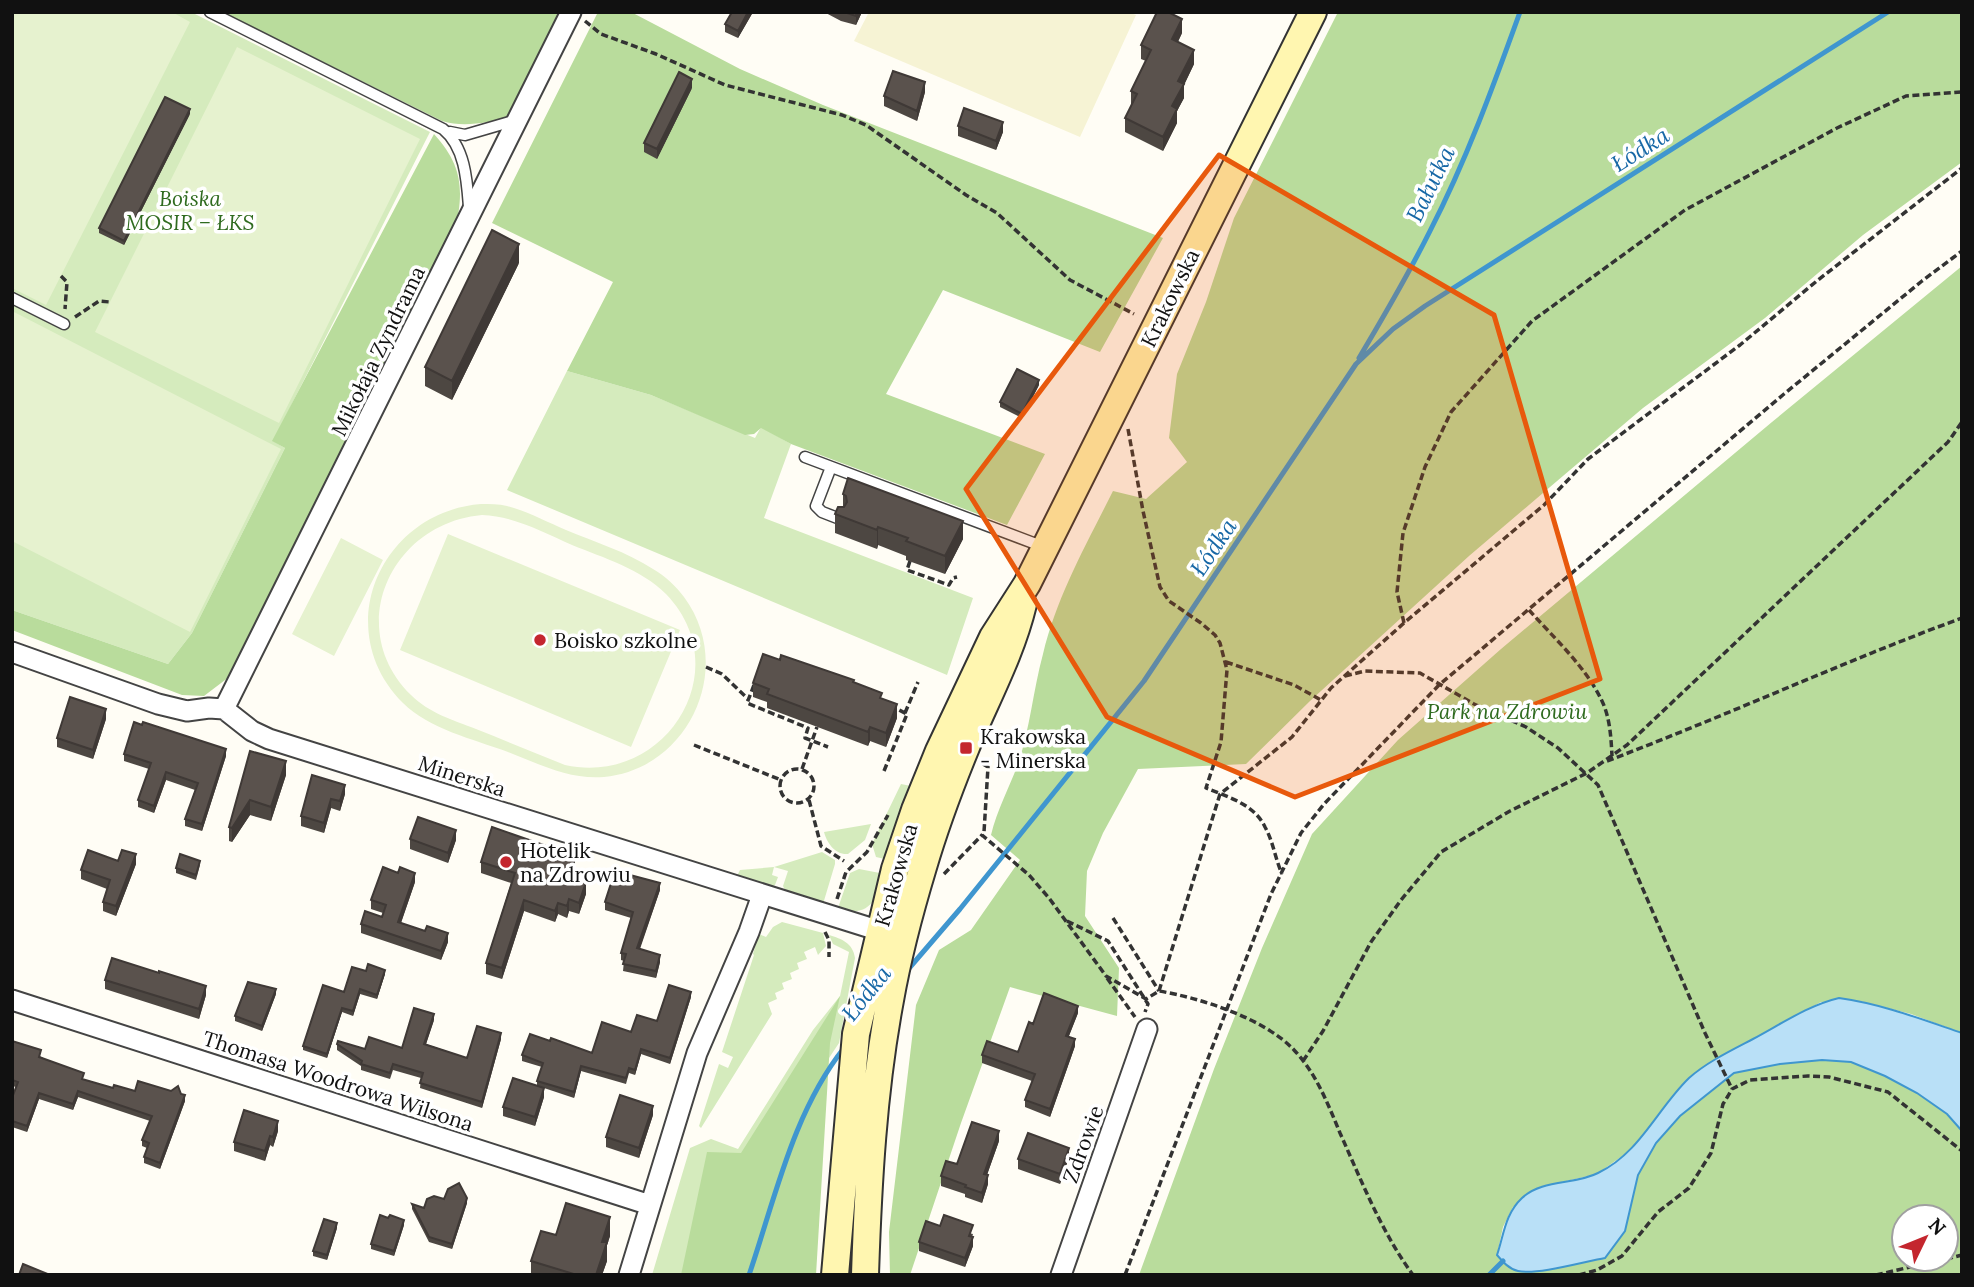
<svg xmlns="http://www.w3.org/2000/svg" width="1974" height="1287" viewBox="0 0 1974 1287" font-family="Lora,serif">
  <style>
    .farmland { fill: #f6f3d4 }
    .green { fill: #d5ebbd }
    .forest { fill: #b9dc9c; fill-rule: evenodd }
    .pitch { fill: #e6f2cf; fill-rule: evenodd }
    .water { fill: #b9e0f7; stroke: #3f96cf; stroke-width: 2 }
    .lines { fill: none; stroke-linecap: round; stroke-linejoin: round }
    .stream { stroke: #3f96cf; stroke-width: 5 }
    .service-casing { stroke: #444; stroke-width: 13 }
    .minor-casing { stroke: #444; stroke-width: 23 }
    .secondary-casing { stroke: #333; stroke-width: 30 }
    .path { stroke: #333; stroke-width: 3.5; stroke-dasharray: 7 3.5; stroke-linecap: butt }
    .service { stroke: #fff; stroke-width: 10 }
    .minor { stroke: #fff; stroke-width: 19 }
    .secondary { stroke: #fff6b0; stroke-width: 26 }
    .wall { fill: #4d4742 }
    .shaded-wall { fill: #3f3936 }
    .building { fill: #5a524d; stroke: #3f3936; stroke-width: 2 }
    .marked { fill: #e8590c; fill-opacity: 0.2; stroke: #e8590c; stroke-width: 5; stroke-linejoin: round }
    .poi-dot { fill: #c4262e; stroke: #fff; stroke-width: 2.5 }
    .labels { text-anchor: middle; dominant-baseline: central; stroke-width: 7; stroke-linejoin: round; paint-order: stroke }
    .park-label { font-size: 21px; font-style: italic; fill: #2f6b1f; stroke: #fff }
    .street-label { font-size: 21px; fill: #111; stroke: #fff }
    .poi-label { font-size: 21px; fill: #111; stroke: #fff; text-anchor: start }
    .water-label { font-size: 23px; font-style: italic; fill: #1768a6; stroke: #fff }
  </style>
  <rect width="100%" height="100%" fill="#fffdf5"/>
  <path class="farmland" d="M869 12H1128L1136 15 1080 137 854 41Z"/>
  <path class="green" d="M12 12H191L430 132 273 441 285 448 192 633 168 664 12 610Z
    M567 371 651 395 755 438 761 427 791 444 764 518 973 598 947 675 507 490Z
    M901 784 911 786 889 860 876 857 872 844Z
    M871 824 865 840 848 854C835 855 827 843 824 832Z
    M822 852 835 860V864L823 904 786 892 783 886 788 871 774 867 772 875 778 877 775 885 771 887 735 880 740 870 774 867Z
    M859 869 885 874C876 899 870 919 838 908L850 873Z
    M782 922 823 933 826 946 818 955 815 947 804 952 807 959 797 963 799 969 790 973 792 979 782 983 784 989 775 993 777 999 768 1003 772 1014 701 1128 699 1126 719 1064 728 1068 733 1057 722 1052 754 955 753 954 759 934 766 937 773 927Z
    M829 935C842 939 853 943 855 958L839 1043 817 1076 743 1275H652L690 1148 711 1139 738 1149 813 1030 840 996 849 952 833 944Z"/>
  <path class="forest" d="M223 12H562L510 118C487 122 465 128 442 121Z
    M598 12H631L740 69 823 105 1163 238 1100 352 943 290 886 394 1045 454 1007 525 791 444 761 428 754 434 745 435 651 395 567 371 613 282 492 223Z
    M1338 12H1962V162L1863 235 1765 318 1643 408 1550 487 1469 556 1310 701 1246 764 1138 769 1103 833 1087 871 1085 916 1119 968 1117 1016 1010 987 961 1123 910 1275H890L889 1232 916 1005 939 950 971 930 1020 860 991 835C997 810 1009 788 1018 764 1030 728 1033 691 1043 654 1057 596 1086 545 1113 491L1146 499 1187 462 1169 438 1177 374 1206 302 1234 218Z
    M434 134C463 166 464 190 455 231L229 677 204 696 182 695 12 630V610L168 664 192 633 285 448 272 441Z
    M1962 266V1033L1911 1014 1860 1001 1821 1002 1727 1053 1690 1077 1632 1149 1597 1174 1540 1187 1513 1207 1503 1227 1497 1255 1520 1271 1548 1269 1605 1258 1625 1231 1638 1175 1656 1143 1680 1116 1734 1073 1780 1064 1822 1060 1851 1062 1885 1076 1917 1093 1947 1114 1962 1131V1275H1139L1214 1069 1262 948 1312 834 1398 740 1501 649 1772 422ZM1904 1217H1946V1259H1904Z
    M840 996 830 1043 816 1275H681L707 1152 741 1153Z"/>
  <path class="pitch" d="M12 12H172L190 22 46 305 12 288Z
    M237 47 420 139 279 423 95 332Z
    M12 311 281 449 190 632 12 541Z
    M481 504C489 504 499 504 507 506 527 511 547 522 566 530 595 542 627 552 653 569 665 576 676 586 684 597 736 667 689 769 604 777 570 780 539 764 508 752 473 739 429 729 403 703 329 629 381 512 481 504ZM482 515C514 516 543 532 572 545 604 558 641 569 666 594 739 670 665 787 565 765 535 753 506 741 476 729 453 720 429 713 411 695 343 628 391 523 482 515Z
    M448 534 680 630 631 747 400 650Z
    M341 538 383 560 334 656 292 634Z"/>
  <path class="water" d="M1839 998C1882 1004 1921 1019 1962 1033V1131L1947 1114 1917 1093 1885 1076 1851 1062 1822 1060 1780 1064 1734 1073 1680 1116 1656 1143 1638 1175 1625 1231 1605 1258C1583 1262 1538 1275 1518 1271 1509 1269 1503 1262 1497 1255 1504 1234 1505 1214 1522 1198 1542 1179 1575 1185 1598 1173 1640 1153 1657 1109 1689 1078 1707 1062 1732 1050 1753 1039 1781 1024 1809 1005 1839 998Z"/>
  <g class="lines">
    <path class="stream" d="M1359 358C1384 316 1408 275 1430 231 1466 161 1493 87 1520 12
      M905 973 960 909 1144 681 1356 364 1393 329 1425 306 1888 12
      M749 1275C775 1199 793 1112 844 1048
      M1489 1275 1503 1261"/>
    <g class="service-casing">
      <path id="service" d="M210 12 443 129C465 147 467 180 469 207
        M450 132 465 135 513 121
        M12 298 64 324
        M805 457 1044 547
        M831 467 816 506 822 512 840 519"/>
    </g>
    <g class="minor-casing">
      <path id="minor" d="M12 652 158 704 187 711 209 708 224 709 252 731 269 739 893 935
        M224 709 571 12
        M12 1000 650 1205
        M629 1275 697 1053 749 932 762 895
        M1061 1275 1147 1029"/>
    </g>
    <g class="secondary-casing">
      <path id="secondary" d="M835 1275 856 1034 895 869 915 810 939 751 993 637 1027 584 1313 12
        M865 1275C868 1183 873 1091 890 1000 898 955 910 910 923 867 935 826 950 786 966 747 986 699 1011 654 1023 604"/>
    </g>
    <path class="path" d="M585 21 601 34 656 54 725 85 842 115 866 125 966 195 997 213 1070 280 1134 314
      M61 276 67 282 65 309
      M75 317 99 301 110 302
      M1128 429 1143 511 1160 587 1169 601 1201 623 1215 635 1220 643 1227 670 1221 742 1206 788C1228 797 1254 804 1265 827 1273 841 1275 858 1282 874
      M910 561 907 570 949 585 953 578 957 577
      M1529 610C1554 638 1586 667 1602 701 1610 718 1611 737 1612 756
      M1404 623 1397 592 1403 533 1425 467 1451 412 1532 321 1685 210 1837 128 1906 96 1962 92
      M1226 662 1294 685 1321 700
      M706 667 722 674 748 699
      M1345 676 1365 671 1420 673 1474 704 1526 727 1558 748 1598 785 1705 1033 1732 1089
      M754 685 747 703 808 728 805 738 828 747
      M905 713 918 682
      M694 745 781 780
      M1607 761C1726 716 1842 662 1962 618
      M983 764 988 767 984 832 982 835 1029 875 1049 898 1106 976 1146 999 1159 991C1200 998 1264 1018 1294 1050 1316 1073 1328 1104 1340 1133 1362 1182 1381 1231 1413 1275
      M780 786a17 17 0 1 1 34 0a17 17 0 1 1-34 0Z
      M802 769 817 727
      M884 771 907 714 895 708
      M809 800 821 846 844 861
      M944 874 982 835
      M837 899 846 872 867 852 888 815
      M1113 918 1159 991
      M1067 921 1108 941 1148 1004 1145 1012
      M825 932 829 940V957
      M1107 978 1135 1017
      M1159 991 1220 794 1292 737 1331 688 1404 623 1544 505 1588 459 1740 345 1818 280 1962 168
      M1303 1061 1323 1031 1371 942 1401 900 1441 852 1510 811 1587 773 1627 745 1948 442 1962 422
      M1946 1259 1962 1255
      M1125 1275 1271 894 1301 833 1324 804 1439 685 1784 394 1922 281 1962 251
      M1579 1275 1597 1270 1622 1256 1658 1212 1689 1188 1711 1153 1723 1104 1728 1096 1732 1089 1750 1080 1808 1076 1829 1077 1888 1092 1962 1151
      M1876 1275 1944 1259"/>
    <use href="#service" class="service"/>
    <use href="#minor" class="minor"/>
    <use href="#secondary" class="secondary"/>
  </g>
  <path class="wall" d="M753 12 738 38 725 32V24Z
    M824 12H862L856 25 841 21Z
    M1182 33 1178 42 1194 64 1184 85V98L1177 111V123L1163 151 1125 132V118L1131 106V91L1146 61 1141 59V45Z
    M692 88 657 159 644 152V143Z
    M925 92 917 121 884 106V96Z
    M190 114 124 245 99 233V228Z
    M958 126 1003 132 996 150 958 136Z
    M519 263 452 400 425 386V367Z
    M1039 385 1022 418 1000 407V402Z
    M843 494 963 539 945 574 906 560V556L878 545 877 549 835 533V514L843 507Z
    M780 660 854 682 882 699 897 718 886 747 870 741 868 746 767 708V702L753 697V683Z
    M106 719 93 759 57 747V738Z
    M250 751 286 775 271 821 250 815 232 842 229 841V827Z
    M124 754 226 756 202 831 185 826V819L195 790 166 780 154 813 138 807V800L149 769 124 761Z
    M312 775 345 794 340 811 331 808 324 833 301 826V816Z
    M410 839 456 840 448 863 410 849Z
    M118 861 136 864 116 916 103 911V902L107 889 81 879V870Z
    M481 862 575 868 574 871 586 894 579 914 569 911 567 918 558 914 555 922 524 911 502 979 486 974V963L511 883 481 873Z
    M200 865 196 880 176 873V868Z
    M415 882 401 923 448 942 441 960 361 933V924L382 917 383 913 371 909V900Z
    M660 890 640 949 660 962 656 978 623 971 624 961 621 960V953L631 918 605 910V902Z
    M366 971 385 974 377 999 360 994 353 1016 342 1012 327 1058 303 1050V1046L344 992Z
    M105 980 206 995 199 1019 105 989Z
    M276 994 262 1031 235 1021V1016Z
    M691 997 670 1064 641 1054 635 1075 629 1073 626 1084 581 1071 574 1098 544 1088V1097L535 1126 503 1116V1107L537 1086V1081L542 1067 522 1061V1055L550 1041 592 1053 631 1032 657 1021Z
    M1078 1013 1069 1036 1075 1046 1050 1117 1025 1107V1100L1032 1081 982 1063V1055L1018 1052 1033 1024Z
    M434 1020 426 1044 467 1058 501 1039 482 1108 420 1088 421 1078 393 1070 390 1079 361 1070V1066L337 1050V1044L365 1049 402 1048Z
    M12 1041 84 1080 113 1088 135 1091 181 1094 185 1101 160 1169 144 1163V1157L147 1148 142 1146V1140L150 1121 78 1097 73 1110 39 1099 27 1132 12 1127V1098L16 1087 12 1086Z
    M653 1115 639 1158 606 1147V1137Z
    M278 1131 273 1147 270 1145 265 1161 234 1151V1142Z
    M999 1141 987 1175 988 1184 982 1203 965 1197V1194L941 1186V1176L957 1164Z
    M1069 1157 1060 1184 1018 1169V1159Z
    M467 1203 452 1249 429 1242 412 1209V1204L424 1208Z
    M404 1225 394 1256 371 1249V1244Z
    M940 1226 973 1234 972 1237 973 1246 965 1267 919 1251V1242Z
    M337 1228 327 1260 313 1256V1251Z
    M556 1235 610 1236 607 1245V1261L602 1275H531V1261Z"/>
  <path class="shaded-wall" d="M748 12H753L738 38V31Z
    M857 12H862L856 25V16Z
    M1182 19V33L1172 53V39Z
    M1194 50V64L1184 85V98L1177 111V123L1163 151V137L1178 81Z
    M692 79V88L657 159V149Z
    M925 82V92L917 121V111Z
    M190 109V114L124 245V241Z
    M1003 122V132L996 150V141Z
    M519 244V263L452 400V381Z
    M1039 380V385L1022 418V414Z
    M963 521V539L945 574V556Z
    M878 527V545L877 549V530Z
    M897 704V718L886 747V733Z
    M106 709V719L93 759V750Z
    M870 727V741L868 746V732Z
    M226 749V756L202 831V824Z
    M286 761V775L271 821V807Z
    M166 772V780L154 813V806Z
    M345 785V794L340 811V801Z
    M331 799V808L324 833V823Z
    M250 800V815L232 842V828Z
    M456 830V840L448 863V853Z
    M136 854V864L116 916V906Z
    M575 856V868L571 881V870Z
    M415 873V882L398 931V922Z
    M586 882V894L579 914V903Z
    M660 883V890L637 956V948Z
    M569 899V911L567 918V906Z
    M524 900V911L502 979V968Z
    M558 903V914L555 922V911Z
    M448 933V942L441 960V951Z
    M660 955V962L656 978V971Z
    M385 970V974L377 999V995Z
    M206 986V995L199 1019V1009Z
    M276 989V994L262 1031V1026Z
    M360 989V994L353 1016V1011Z
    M691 992V997L670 1064V1058Z
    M1078 1006V1013L1066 1043V1036Z
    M342 1008V1012L327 1058V1054Z
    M434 1014V1020L424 1050V1044Z
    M501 1033V1039L482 1108V1102Z
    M1075 1039V1046L1050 1117V1109Z
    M641 1049V1054L635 1075V1070Z
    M581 1066V1071L574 1098V1092Z
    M544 1088V1097L535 1126V1117Z
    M78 1091V1097L73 1110V1104Z
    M39 1093V1099L27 1132V1126Z
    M185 1095V1101L160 1169V1163Z
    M653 1106V1115L639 1158V1148Z
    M278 1121V1131L273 1147V1137Z
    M999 1131V1141L984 1183V1174Z
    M270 1136V1145L265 1161V1151Z
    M1069 1148V1157L1060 1184V1174Z
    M988 1175V1184L982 1203V1193Z
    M467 1198V1203L452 1249V1244Z
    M610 1217V1236L607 1245V1261L602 1275H596L602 1242Z
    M404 1220V1225L394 1256V1251Z
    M337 1223V1228L327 1260V1255Z
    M973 1237V1246L965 1267V1258Z"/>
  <path class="building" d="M732 12H748L738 31 725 24Z
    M844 12H857L856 16Z
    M1157 12H1168L1182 19 1172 39 1194 50 1178 81 1184 84 1172 106 1177 109 1163 137 1125 118 1137 94 1131 91 1151 50 1141 45Z
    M893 71 925 82 917 111 884 96Z
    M679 72 692 79 657 149 644 143Z
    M165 97 190 109 124 241 99 228Z
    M964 108 1003 122 996 141 958 126Z
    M492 230 519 244 452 381 425 367Z
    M1017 369 1039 380 1022 414 1000 402Z
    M848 478 963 521 945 556 906 541 908 538 878 527 877 530 835 514 838 507H844L847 502 846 496 843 494Z
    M763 654 780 660 781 655 854 680 853 682 882 693 880 698 897 704 886 733 870 727 868 732 767 694 769 689 753 683Z
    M70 697 106 709 93 750 57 738Z
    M134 722 142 725 143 722 226 749 202 824 185 819 198 783 166 772 154 806 138 800 151 763 124 754Z
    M250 751 286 761 271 807 250 800 232 828 229 827Z
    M312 775 345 785 340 801 331 799 324 823 301 816Z
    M418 817 456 830 448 853 410 839Z
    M492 827 575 856 571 870 580 873 578 879 586 882 579 903 569 899 567 906 558 903 555 911 524 900 502 968 486 963 515 873 481 862Z
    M88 850 118 861 122 850 136 854 116 906 103 902 110 880 81 870Z
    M180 854 200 861 196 875 176 868Z
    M383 867 398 873 400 867 415 873 398 922 425 931 427 926 448 933 441 951 361 924 365 911 382 917 386 905 371 900Z
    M615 871 660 883 637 948 660 955 656 971 623 964 626 954 621 953 633 912 605 902Z
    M112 958 159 973V971L206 986 199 1009 105 980Z
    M368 964 385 970 377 995 360 989 353 1011 342 1008 327 1054 303 1046 323 985 344 992 352 967 366 971Z
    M248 982 276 989 262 1026 235 1016Z
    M669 985 691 992 670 1058 641 1049 635 1070 629 1068 626 1078 581 1066 574 1092 537 1081 543 1063 522 1055 530 1034 550 1041 551 1038 592 1053 602 1022 631 1032 637 1015 657 1021Z
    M1044 993 1078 1006 1066 1036 1075 1039 1050 1109 1025 1100 1035 1074 982 1055 987 1041 1018 1052 1029 1022 1033 1024Z
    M414 1008 434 1014 424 1044 467 1058 477 1026 501 1033 482 1102 420 1083 423 1073 393 1064 390 1073 361 1064 362 1061 337 1044 338 1041 365 1049 369 1037 402 1048Z
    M12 1041 41 1050 39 1057 84 1073 82 1079 113 1088 114 1085 135 1091 138 1081 171 1091 178 1086 181 1094 185 1095 160 1163 144 1157 149 1143 142 1140 152 1116 78 1091 73 1104 39 1093 27 1126 12 1121V1098L18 1082 12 1080Z
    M513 1078 544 1088 535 1117 503 1107Z
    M620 1095 653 1106 639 1148 606 1137Z
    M244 1110 278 1121 273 1137 270 1136 265 1151 234 1142Z
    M972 1122 999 1131 984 1174 988 1175 982 1193 965 1187 966 1185 941 1176 946 1161 957 1164Z
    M1028 1133 1069 1148 1060 1174 1018 1159Z
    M459 1183 467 1198 452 1244 429 1237 412 1204 424 1208 427 1199 434 1196 444 1199 448 1189Z
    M566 1203 610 1217 602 1242H607L596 1275H577L531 1261 541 1231 556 1235Z
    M380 1215 388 1218 390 1215 404 1220 394 1251 371 1244Z
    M944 1215 973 1225 969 1236 973 1237 965 1258 919 1242 926 1221 940 1226Z
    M324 1219 337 1223 327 1255 313 1251Z
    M23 1264 50 1275H19Z"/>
  <path class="marked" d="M1219 155 1494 315 1600 679 1295 797 1107 717 966 489Z"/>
  <g class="poi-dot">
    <circle cx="540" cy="640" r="7"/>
    <rect x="959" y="741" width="14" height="14" rx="3.5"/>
    <circle cx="506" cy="862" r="7"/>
  </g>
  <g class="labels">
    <g class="park-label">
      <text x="190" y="198">Boiska<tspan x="190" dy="24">MOSIR – ŁKS</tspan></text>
      <text x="1507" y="711">Park na Zdrowiu</text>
    </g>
    <g class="street-label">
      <text transform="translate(1170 298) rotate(-64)">Krakowska</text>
      <text transform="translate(378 351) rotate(-64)">Mikołaja Zyndrama</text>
      <text transform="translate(462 776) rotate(18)">Minerska</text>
      <text transform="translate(896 875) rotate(-74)">Krakowska</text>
      <text transform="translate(338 1081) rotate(18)">Thomasa Woodrowa Wilsona</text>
      <text transform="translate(1083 1144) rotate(-70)">Zdrowie</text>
    </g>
    <g class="poi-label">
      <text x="554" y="640">Boisko szkolne</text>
      <text x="980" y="736">Krakowska<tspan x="980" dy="24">- Minerska</tspan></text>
      <text x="520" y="850">Hotelik<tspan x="520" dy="24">na Zdrowiu</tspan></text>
    </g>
    <g class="water-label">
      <text transform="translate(1640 149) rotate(-32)">Łódka</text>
      <text transform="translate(1430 184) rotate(-64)">Bałutka</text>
      <text transform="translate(1213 547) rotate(-56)">Łódka</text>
      <text transform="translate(866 993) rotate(-51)">Łódka</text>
    </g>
  </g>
  <rect width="1974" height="1287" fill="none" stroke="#111111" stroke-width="28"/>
  <g transform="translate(1925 1238) rotate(47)"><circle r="33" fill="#ffffff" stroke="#a0a0a0" stroke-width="2"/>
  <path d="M0-5L12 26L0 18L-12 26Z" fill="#c4262e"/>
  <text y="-10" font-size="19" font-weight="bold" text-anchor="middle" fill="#111111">N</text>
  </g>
</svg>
